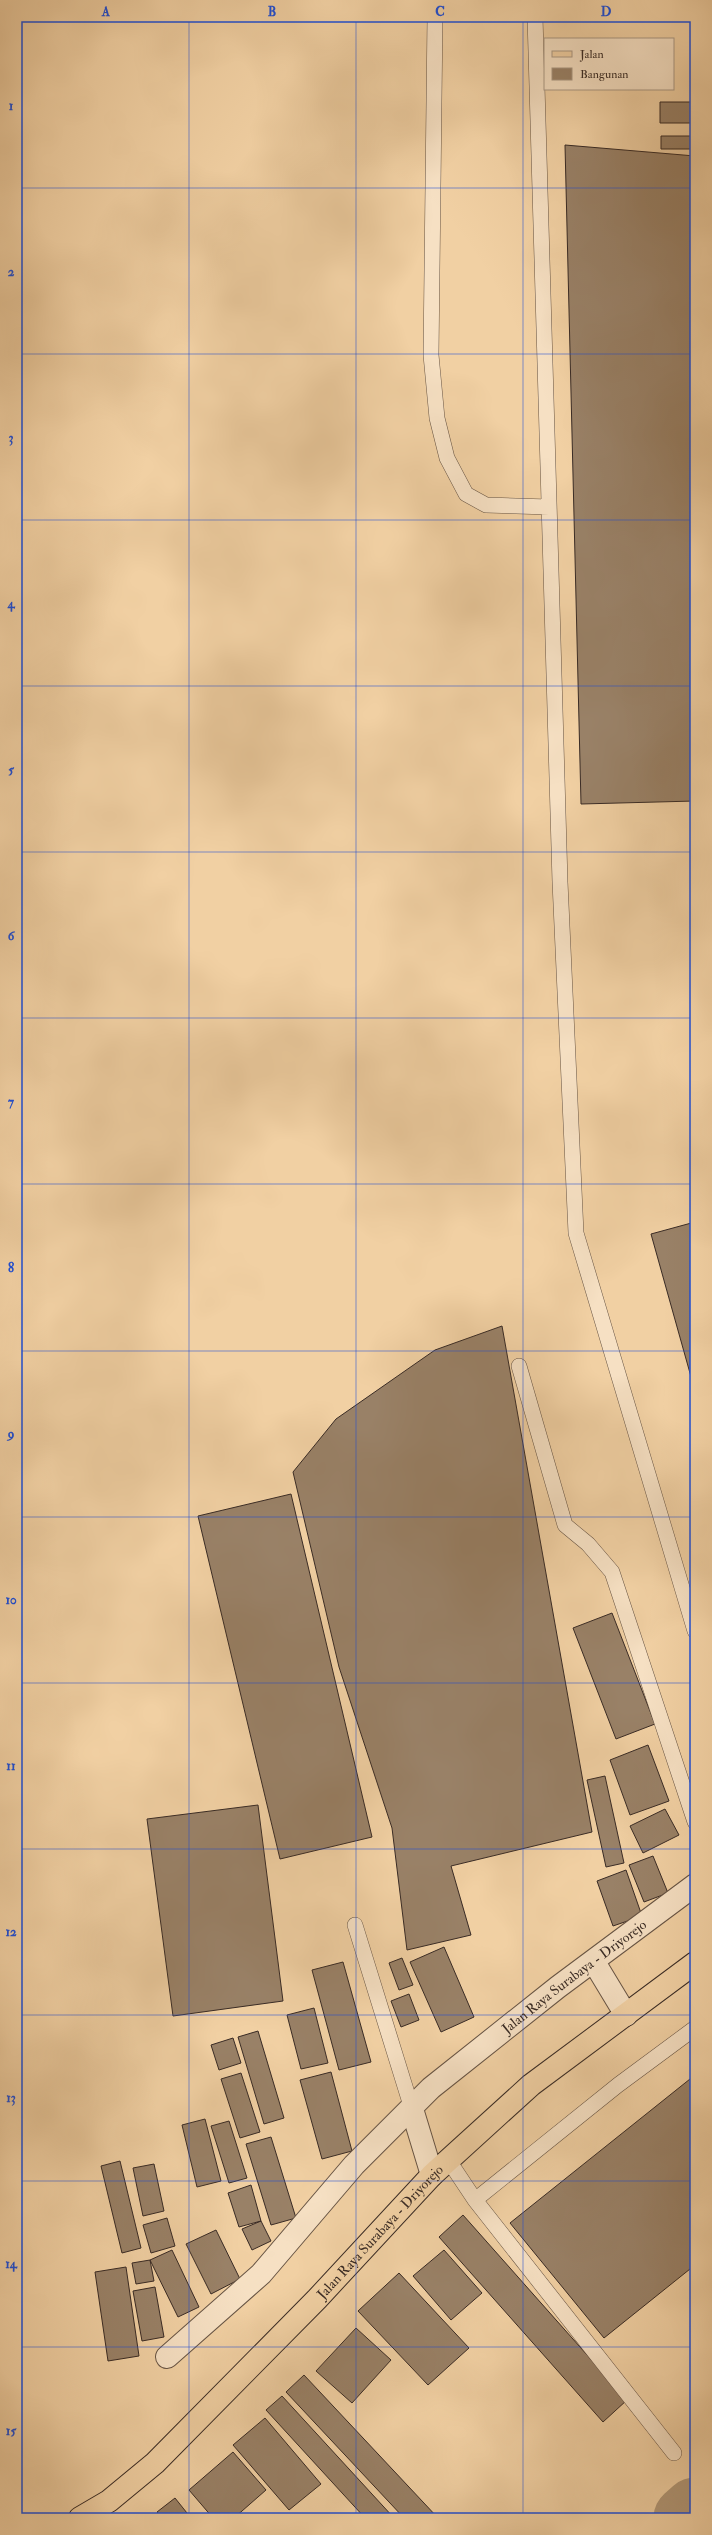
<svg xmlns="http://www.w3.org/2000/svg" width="712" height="2535" viewBox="0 0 712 2535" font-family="'IM FELL Double Pica',serif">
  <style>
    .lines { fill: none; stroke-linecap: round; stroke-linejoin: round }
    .river { stroke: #b29878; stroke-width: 65 }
    .building { fill: #998167; stroke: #392b25 }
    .lane-casing { stroke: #675444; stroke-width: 16 }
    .street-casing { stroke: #675444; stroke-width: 24 }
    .primary-casing { stroke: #392b25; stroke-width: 24 }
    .lane { stroke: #f6e0c3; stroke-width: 15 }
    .street { stroke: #f6e0c3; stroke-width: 22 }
    .primary { stroke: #f1d0a3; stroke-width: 22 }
    .grid { fill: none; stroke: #1d4ed8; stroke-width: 1; stroke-opacity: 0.55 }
    .labels { text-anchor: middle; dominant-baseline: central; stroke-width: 3.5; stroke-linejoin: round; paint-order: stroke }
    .street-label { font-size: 14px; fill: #392b25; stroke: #f6e0c3 }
    .neatline { fill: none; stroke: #1d4ed8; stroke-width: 1.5 }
    .grid-label { font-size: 13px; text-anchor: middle; font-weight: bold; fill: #1d4ed8 }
  </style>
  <rect width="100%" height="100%" fill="#f1d0a3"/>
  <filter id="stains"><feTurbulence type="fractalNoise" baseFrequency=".005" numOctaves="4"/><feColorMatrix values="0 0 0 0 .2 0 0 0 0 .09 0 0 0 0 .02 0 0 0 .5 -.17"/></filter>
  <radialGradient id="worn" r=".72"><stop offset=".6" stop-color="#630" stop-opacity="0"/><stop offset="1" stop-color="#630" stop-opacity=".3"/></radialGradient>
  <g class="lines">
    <path class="river" d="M686 2518 695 2510"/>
  </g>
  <path class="building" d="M660 102H695V123H660Z
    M661 136H695V149H661Z
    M565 145 695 156V801L581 804Z
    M695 1222V1391L651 1234Z
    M502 1326 592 1832 451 1866 471 1935 407 1950 392 1828 339 1667 293 1472 336 1419 435 1350Z
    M291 1494 372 1837 280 1859 198 1516Z
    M612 1613 655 1724 616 1739 573 1628Z
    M648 1745 669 1801 630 1815 610 1760Z
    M605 1776 624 1863 606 1867 587 1780Z
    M258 1805 283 2001 173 2016 147 1819Z
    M665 1809 679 1835 643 1853 630 1826Z
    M653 1856 668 1893 644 1902 629 1865Z
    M626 1870 642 1916 613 1926 597 1881Z
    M444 1947 474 2017 441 2032 410 1962Z
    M402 1958 413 1985 399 1990 389 1963Z
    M343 1962 371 2062 339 2070 312 1970Z
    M409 1994 419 2020 401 2027 391 2001Z
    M314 2008 328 2063 301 2069 287 2015Z
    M258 2031 284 2118 264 2124 238 2037Z
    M233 2038 241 2063 219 2070 211 2045Z
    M331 2072 352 2151 322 2159 300 2080Z
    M241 2073 260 2132 240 2138 221 2079Z
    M695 2075V2265L604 2338 510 2223Z
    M205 2119 221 2181 197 2187 182 2125Z
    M229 2121 247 2178 229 2183 211 2126Z
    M271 2137 296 2218 271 2225 246 2144Z
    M120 2161 141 2248 122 2253 101 2166Z
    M154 2164 164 2211 143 2216 133 2168Z
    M251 2185 261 2221 239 2227 228 2193Z
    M463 2215 627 2400 603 2422 439 2237Z
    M167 2218 175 2246 151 2253 143 2225Z
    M261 2221 271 2241 252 2250 242 2229Z
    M216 2230 240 2279 211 2294 186 2244Z
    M172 2250 199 2307 178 2317 150 2260Z
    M444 2250 482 2293 451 2320 413 2276Z
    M150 2260 154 2281 136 2284 132 2263Z
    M126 2267 139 2356 108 2361 95 2272Z
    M399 2273 469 2348 428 2385 358 2311Z
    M155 2287 164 2337 142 2341 133 2291Z
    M356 2328 391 2360 352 2403 316 2371Z
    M304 2375 438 2518H404L286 2392Z
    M282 2396 394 2518H365L266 2410Z
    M265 2418 321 2484 289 2510 233 2445Z
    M233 2452 266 2490 234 2518H213L189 2490Z
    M175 2498 191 2518H162L157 2512Z"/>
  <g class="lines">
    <g class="lane-casing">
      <path id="lane" d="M435 17 431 355 437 418 447 458 466 494 486 505 549 507
        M535 17 560 882 576 1233 695 1631
        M519 1366 565 1525 588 1544 612 1572 695 1822
        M355 1925 412 2109
        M449 2161 475 2200 674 2453
        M475 2200 618 2085 695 2028"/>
    </g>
    <g class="street-casing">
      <g id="street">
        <path d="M594 1962 626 2015"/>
        <path d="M412 2109 432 2175"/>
        <path id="s1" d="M167 2357 261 2274 354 2165 431 2088 558 1987 695 1885"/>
      </g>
    </g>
    <g class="primary-casing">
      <g id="primary">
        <path id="s2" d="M80 2518 109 2501 155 2463 317 2299 432 2175 531 2085 695 1963"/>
      </g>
    </g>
    <use href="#lane" class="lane"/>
    <use href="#street" class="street"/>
    <use href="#primary" class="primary"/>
  </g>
  <path class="grid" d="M189 17V2518M356 17V2518M523 17V2518M17 188H695M17 354H695M17 520H695M17 686H695M17 852H695M17 1018H695M17 1184H695M17 1351H695M17 1517H695M17 1683H695M17 1849H695M17 2015H695M17 2181H695M17 2347H695"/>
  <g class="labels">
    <g class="street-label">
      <text stroke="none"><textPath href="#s1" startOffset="559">Jalan Raya Surabaya - Driyorejo</textPath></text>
      <text stroke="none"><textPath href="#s2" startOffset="416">Jalan Raya Surabaya - Driyorejo</textPath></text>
    </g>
  </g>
  <rect width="712" height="2535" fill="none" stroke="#f1d0a3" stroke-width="44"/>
  <rect x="544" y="38" width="130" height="52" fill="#f6e0c3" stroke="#aa9884"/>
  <rect x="552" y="51" width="20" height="6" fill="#f1d0a3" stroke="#aa9884"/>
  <text x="580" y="58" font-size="12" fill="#392b25">Jalan</text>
  <rect x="552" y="68" width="20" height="12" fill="#998167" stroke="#aa9884"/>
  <text x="580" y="78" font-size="12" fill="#392b25">Bangunan</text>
  <rect x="22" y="22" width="668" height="2491" class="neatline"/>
  <g class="grid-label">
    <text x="106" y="16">A</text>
    <text x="272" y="16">B</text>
    <text x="440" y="16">C</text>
    <text x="606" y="16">D</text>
    <text x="11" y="110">1</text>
    <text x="11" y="276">2</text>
    <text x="11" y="442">3</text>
    <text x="11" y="608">4</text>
    <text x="11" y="774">5</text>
    <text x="11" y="940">6</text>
    <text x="11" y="1106">7</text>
    <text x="11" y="1272">8</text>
    <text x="11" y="1438">9</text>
    <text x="11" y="1604">10</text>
    <text x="11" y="1770">11</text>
    <text x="11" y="1936">12</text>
    <text x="11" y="2102">13</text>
    <text x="11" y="2268">14</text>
    <text x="11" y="2435">15</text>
  </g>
  <rect width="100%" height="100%" filter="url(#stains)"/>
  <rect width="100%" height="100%" fill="url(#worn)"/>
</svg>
